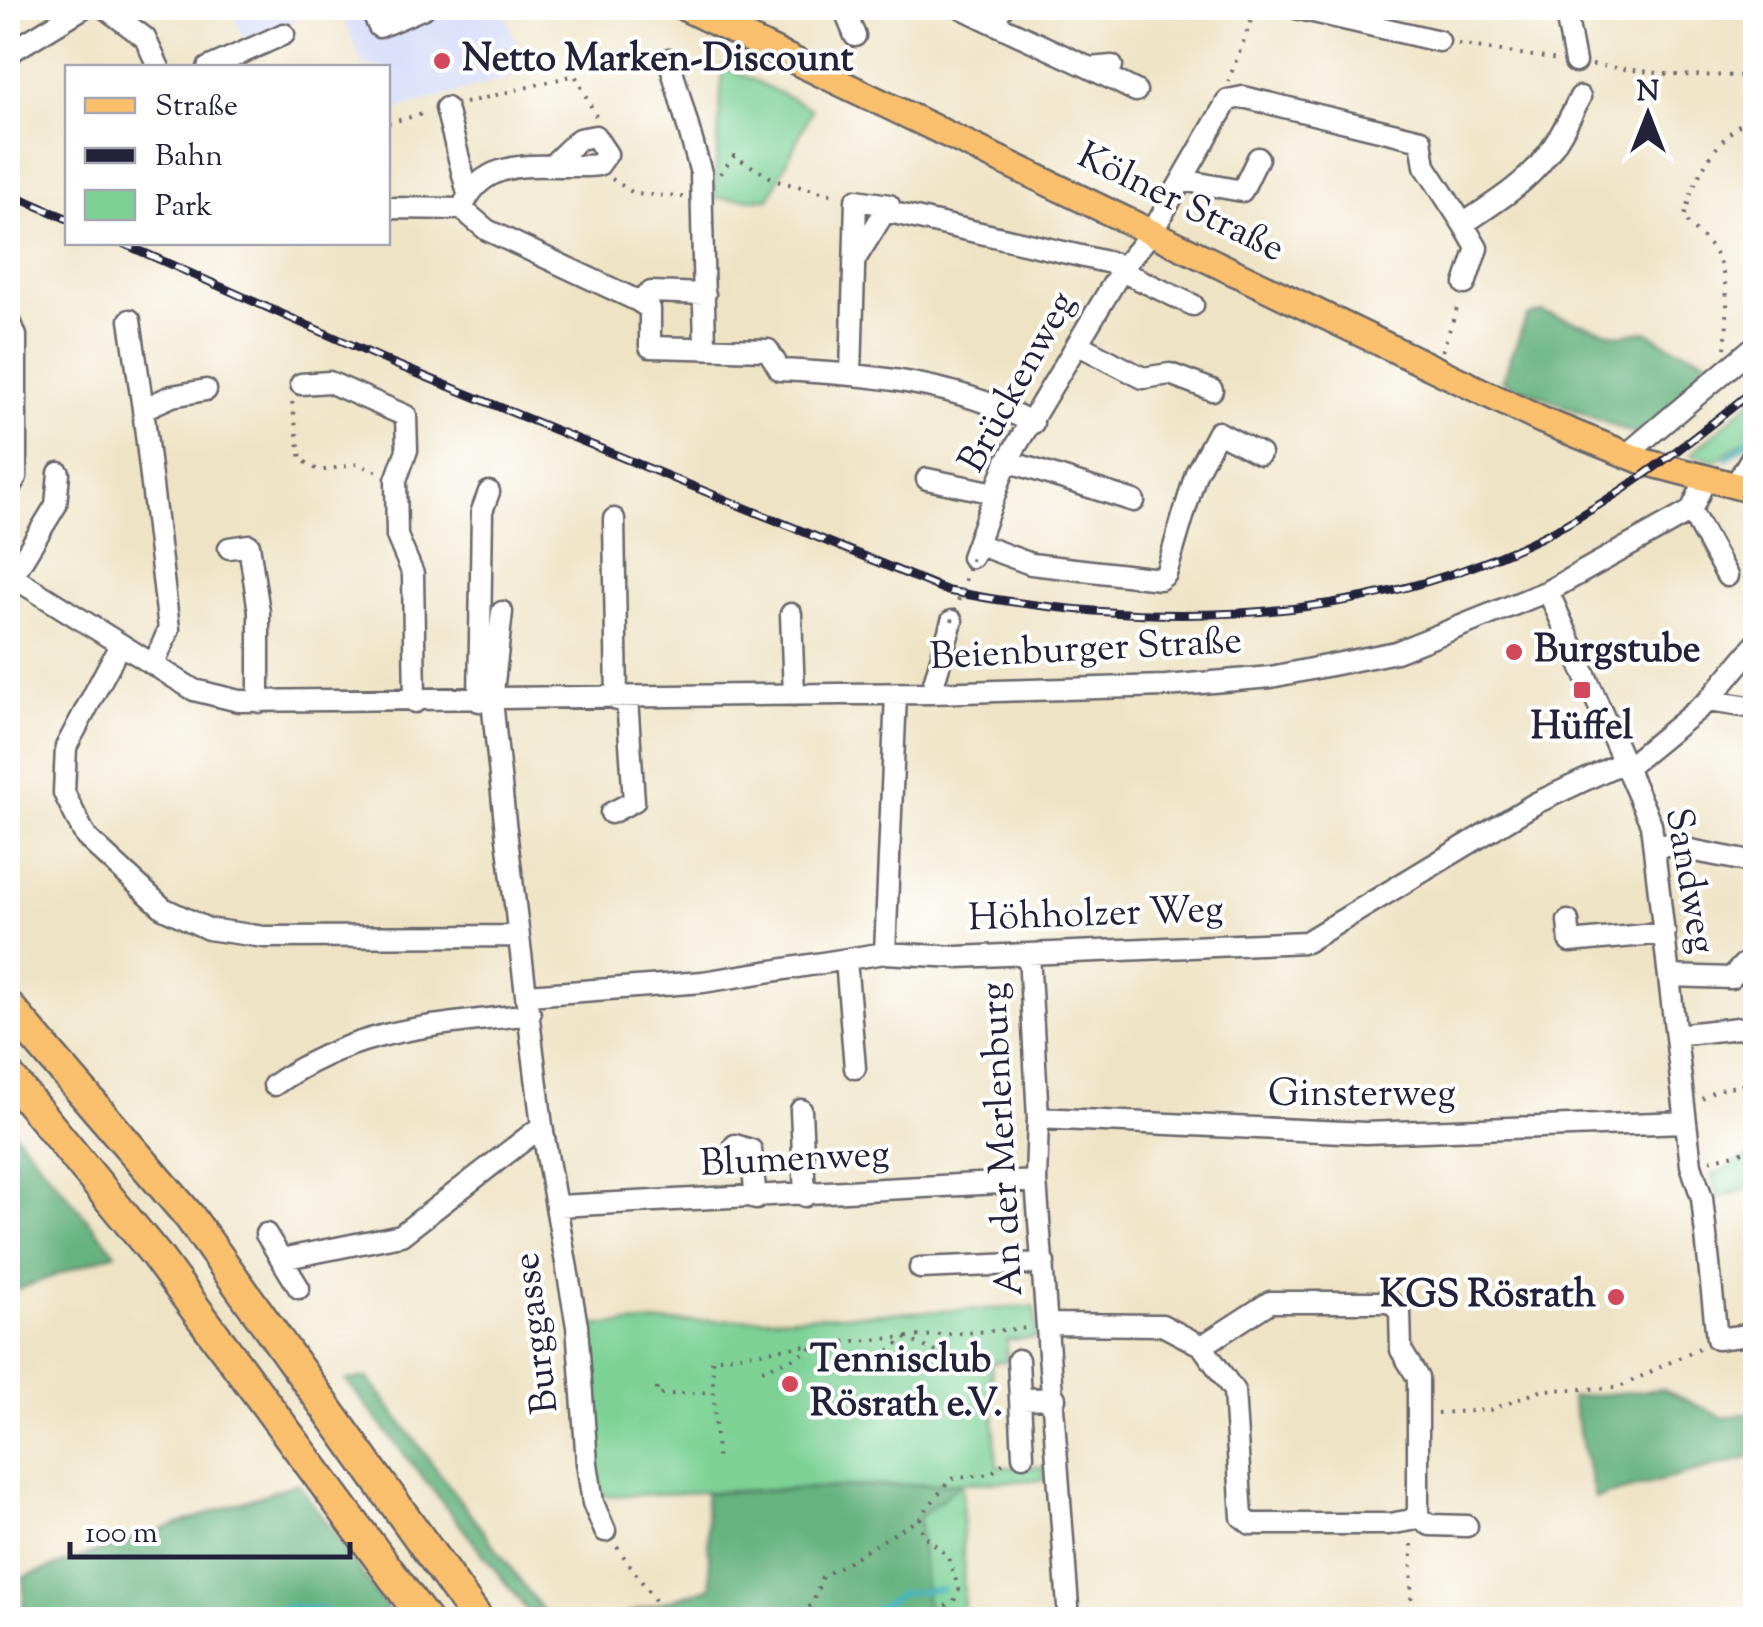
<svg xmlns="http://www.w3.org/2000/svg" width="1763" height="1627" viewBox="0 0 1763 1627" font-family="'Sorts Mill Goudy',serif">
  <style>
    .built { fill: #d2d9f9 }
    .green { fill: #7dd195; stroke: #507a68; stroke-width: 2.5 }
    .forest { fill: #66b37e; stroke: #446a5c; stroke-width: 2.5 }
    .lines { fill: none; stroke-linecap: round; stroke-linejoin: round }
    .stream { stroke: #44b3be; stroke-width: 5 }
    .minor-casing { stroke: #69666b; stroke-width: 25 }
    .major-casing { stroke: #69666b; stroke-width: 30 }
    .highway-casing { stroke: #69666b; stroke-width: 35 }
    .path { stroke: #69666b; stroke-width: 4; stroke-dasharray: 2.5 8; stroke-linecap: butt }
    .minor { stroke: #fff; stroke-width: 20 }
    .major { stroke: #f9bf6d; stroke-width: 25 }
    .highway { stroke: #f9bf6d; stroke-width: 30 }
    .rail-casing { stroke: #22223b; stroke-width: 9 }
    .rail { stroke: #fff; stroke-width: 5; stroke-dasharray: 15; stroke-linecap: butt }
    .path-bridge { stroke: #69666b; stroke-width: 4; stroke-dasharray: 2.5 8; stroke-linecap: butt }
    .poi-dot { fill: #d1495b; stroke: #fff; stroke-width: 4 }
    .labels { text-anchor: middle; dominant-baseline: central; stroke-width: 8; stroke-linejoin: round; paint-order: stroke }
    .poi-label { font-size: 38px; font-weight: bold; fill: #22223b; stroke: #fff; text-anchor: start }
    .street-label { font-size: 38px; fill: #22223b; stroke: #fff }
  </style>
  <rect width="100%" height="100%" fill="#fff"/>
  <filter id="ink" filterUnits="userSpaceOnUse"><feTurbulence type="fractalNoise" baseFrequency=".01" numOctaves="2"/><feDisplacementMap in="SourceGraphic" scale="20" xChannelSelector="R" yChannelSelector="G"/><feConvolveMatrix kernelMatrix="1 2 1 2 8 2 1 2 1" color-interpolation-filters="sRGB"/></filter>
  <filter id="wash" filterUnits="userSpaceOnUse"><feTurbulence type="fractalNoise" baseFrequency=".0048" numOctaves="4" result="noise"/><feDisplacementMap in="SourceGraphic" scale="40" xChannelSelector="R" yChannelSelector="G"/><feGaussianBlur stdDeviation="2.25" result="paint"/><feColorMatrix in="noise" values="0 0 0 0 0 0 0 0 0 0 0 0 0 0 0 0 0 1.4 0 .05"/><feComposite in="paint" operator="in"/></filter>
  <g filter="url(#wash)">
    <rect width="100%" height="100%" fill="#eee3c4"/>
    <path class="built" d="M231 8H322L245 41Z
      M339 8H461L464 14 503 8 527 73 388 112V68L364 67Z"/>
    <path class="green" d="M723 65 812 109 769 199 714 198Z
      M1755 397V436L1747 443 1744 441 1716 460 1691 454Z
      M1750 1156H1755V1186L1718 1198 1712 1176Z
      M1035 1307 1036 1338 1007 1340V1361L991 1363 997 1467H1045V1480L962 1483 964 1619H909L927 1609 918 1518 960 1483 597 1496 583 1326Z"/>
    <path class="forest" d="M1542 312 1619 335 1647 331C1676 355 1698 348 1720 369L1640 437 1502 380 1527 316Z
      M8 1125 116 1253 8 1293Z
      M368 1378 549 1619H534L346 1380Z
      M1663 1389 1723 1418 1755 1412V1456L1595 1498 1571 1397Z
      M298 1483 394 1619H23L24 1577Z
      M961 1483 919 1518 927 1609 909 1619H611L711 1587 705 1493Z"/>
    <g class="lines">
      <path class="stream" d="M1726 459 1756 434
        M241 1620 290 1606 326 1610
        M856 1620 903 1593 942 1589"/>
    </g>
  </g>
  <g filter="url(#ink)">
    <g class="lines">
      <g class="minor-casing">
        <path id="minor" d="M105 8 145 38 159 68
          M370 8 379 27 424 8
          M854 8 848 19 855 36
          M962 8 993 23 1002 8
          M1296 8 1439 41
          M1565 8 1575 62
          M993 23 1090 68 1112 66
          M12 51 83 8
          M669 59 701 173 705 348
          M208 68 284 34
          M1090 68 1136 91
          M446 108 468 194
          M1182 180 1242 191 1258 158
          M388 208 462 209 487 230 638 301 650 309V347L768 350 780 370C867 374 955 382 1033 423
          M462 209C485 149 549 171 599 165L607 154 595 136 579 139 553 164
          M885 211 1124 266
          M1121 271 1193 305
          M1465 284 1477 248 1463 224C1529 180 1545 170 1580 97
          M638 301 651 292 705 294
          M130 320 143 409
          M1079 345 1143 378 1170 374 1212 390
          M851 374 856 200 889 205 854 261
          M301 384 329 382 406 416 407 450 396 480 397 536 413 574 415 702
          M1626 455 1756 345
          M1007 461 1134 501
          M927 479 995 493
          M1734 487 1756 450
          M8 490 16 477V336L10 321
          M1691 511 1727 576
          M614 519 617 700
          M977 544 1031 564 1160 579 1166 574 1196 473 1218 432 1260 454
          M229 548 249 545 259 612V702
          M972 557 1007 461 1124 266 1152 232 1228 100 1243 97 1421 140 1425 166 1463 224
          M8 574 194 690 239 701 931 693 1166 686 1271 677 1396 652 1548 591 1691 511 1705 480
          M12 577 56 505 59 473
          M1548 591 1651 824 1691 1165 1702 1198 1717 1339 1756 1334
          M502 612 492 701 505 822 542 1126 577 1326 587 1463 593 1503 605 1531
          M791 614 794 695
          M120 645 66 747 64 793 86 837 163 908 208 929 264 937 518 936
          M154 664 169 629 143 409 172 396 206 390
          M931 693 952 621
          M479 701 482 511 489 492
          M1708 701 1756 644
          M1625 769 1708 701 1756 708
          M611 813 634 801 627 699
          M1655 843 1756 863
          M1568 921 1570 942 1665 933
          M885 953 896 694
          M1029 954 1038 1118 1036 1181 1069 1620
          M846 960 855 1068
          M1670 976 1731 978 1743 965 1756 967
          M528 995 703 982 885 953 957 957 1306 942 1536 803 1621 763
          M1676 1035 1756 1026
          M274 1085C356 1027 435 1026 530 1014
          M801 1110 805 1196
          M1038 1118 1365 1133 1686 1122
          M735 1145 751 1150 756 1199
          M558 1206 1036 1181
          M266 1234 299 1288
          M282 1259 401 1235 542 1126
          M920 1268 1044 1263
          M1049 1324 1162 1325 1202 1346 1270 1302H1390L1400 1312 1401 1350 1418 1378V1512L1412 1520 1389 1524H1251L1242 1517 1234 1391 1202 1346
          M1018 1360 1020 1399 1055 1398
          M1020 1399 1023 1456
          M1415 1516 1430 1525 1467 1526"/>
      </g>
      <g class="major-casing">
        <path id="major" d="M685 8 1541 420 1645 462 1756 491"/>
      </g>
      <g class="highway-casing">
        <path id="highway" d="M8 1006 189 1216 478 1620
          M8 1075 155 1254 425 1620"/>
      </g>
      <path class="path" d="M645 8 664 17
        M1458 44 1558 60
        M1592 65 1675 75 1756 76
        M1228 82 1256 8
        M465 103 575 75 596 116
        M388 123 426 113
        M720 174 734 156 777 181 838 196
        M612 179 635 194 683 197
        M1725 348C1728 318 1731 273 1711 247 1703 237 1692 230 1684 218 1693 177 1718 134 1756 114
        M1442 351 1459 303
        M292 402 301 459 319 471 358 464 378 472
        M1702 1099 1715 1090 1752 1083
        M1710 1160 1747 1151 1756 1143
        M873 1365 905 1338 956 1361
        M762 1370 808 1352 816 1344
        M657 1388V1395L713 1392
        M1437 1413 1490 1410 1543 1390 1618 1388 1699 1348
        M717 1457 712 1359 816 1344 1030 1328
        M920 1518 923 1535 947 1555 959 1589 954 1601 923 1620
        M617 1547 669 1620
        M792 1620 812 1605 822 1577 920 1518 950 1479 990 1474 1005 1462
        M1411 1620 1412 1539"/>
      <use href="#minor" class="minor"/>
      <use href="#major" class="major"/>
      <use href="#highway" class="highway"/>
      <g class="rail-casing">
        <path id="rail" d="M8 193 68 219
          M120 242 392 363 948 591C1134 627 1340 628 1516 549 1605 510 1681 449 1756 388"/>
      </g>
      <use href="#rail" class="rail"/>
      <path class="path-bridge" d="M952 621 972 557"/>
    </g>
  </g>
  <g class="poi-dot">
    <circle cx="442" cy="61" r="10"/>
    <circle cx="1514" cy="652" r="10"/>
    <rect x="1572" y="680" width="20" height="20" rx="5"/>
    <circle cx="1616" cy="1297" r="10"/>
    <circle cx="790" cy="1384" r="10"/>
  </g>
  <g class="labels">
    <g class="poi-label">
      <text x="462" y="61">Netto Marken-Discount</text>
      <text x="1534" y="652">Burgstube</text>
      <text x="1582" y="729" text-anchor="middle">Hüffel</text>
      <text x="1596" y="1297" text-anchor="end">KGS Rösrath</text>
      <text x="810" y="1362">Tennisclub<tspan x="810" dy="44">Rösrath e.V.</tspan></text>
    </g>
    <g class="street-label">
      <text transform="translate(1180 204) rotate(26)">Kölner Straße</text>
      <text transform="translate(1019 383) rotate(-61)">Brückenweg</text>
      <text transform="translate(1086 651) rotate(-3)">Beienburger Straße</text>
      <text transform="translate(1688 881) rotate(80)">Sandweg</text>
      <text transform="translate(1096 916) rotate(-2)">Höhholzer Weg</text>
      <text x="1362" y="1096">Ginsterweg</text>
      <text transform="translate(1004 1139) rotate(-93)">An der Merlenburg</text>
      <text transform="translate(795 1161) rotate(-3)">Blumenweg</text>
      <text transform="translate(538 1333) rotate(-97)">Burggasse</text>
    </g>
  </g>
  <rect width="1763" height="1627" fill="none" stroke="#fff" stroke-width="40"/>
  <rect x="65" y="65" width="325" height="180" fill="#ffffff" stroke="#a7a7b1" stroke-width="2.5"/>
  <rect x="85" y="98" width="50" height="15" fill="#f9bf6d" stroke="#a7a7b1" stroke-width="2.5"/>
  <text x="155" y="115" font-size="30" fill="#22223b">Straße</text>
  <rect x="85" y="148" width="50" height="15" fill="#22223b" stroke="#a7a7b1" stroke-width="2.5"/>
  <text x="155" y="165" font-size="30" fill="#22223b">Bahn</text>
  <rect x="85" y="190" width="50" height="30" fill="#7dd195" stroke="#a7a7b1" stroke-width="2.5"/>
  <text x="155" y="215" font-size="30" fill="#22223b">Park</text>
  <g transform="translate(1648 115)" stroke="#ffffff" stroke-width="8" paint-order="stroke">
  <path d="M0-8L18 38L0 25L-18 38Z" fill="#22223b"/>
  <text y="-15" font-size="28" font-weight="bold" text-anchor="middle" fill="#22223b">N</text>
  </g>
  <path d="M70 1542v15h280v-15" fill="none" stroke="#22223b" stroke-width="5"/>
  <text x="85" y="1542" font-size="30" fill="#22223b" stroke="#ffffff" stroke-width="8" paint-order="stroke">100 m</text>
</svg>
